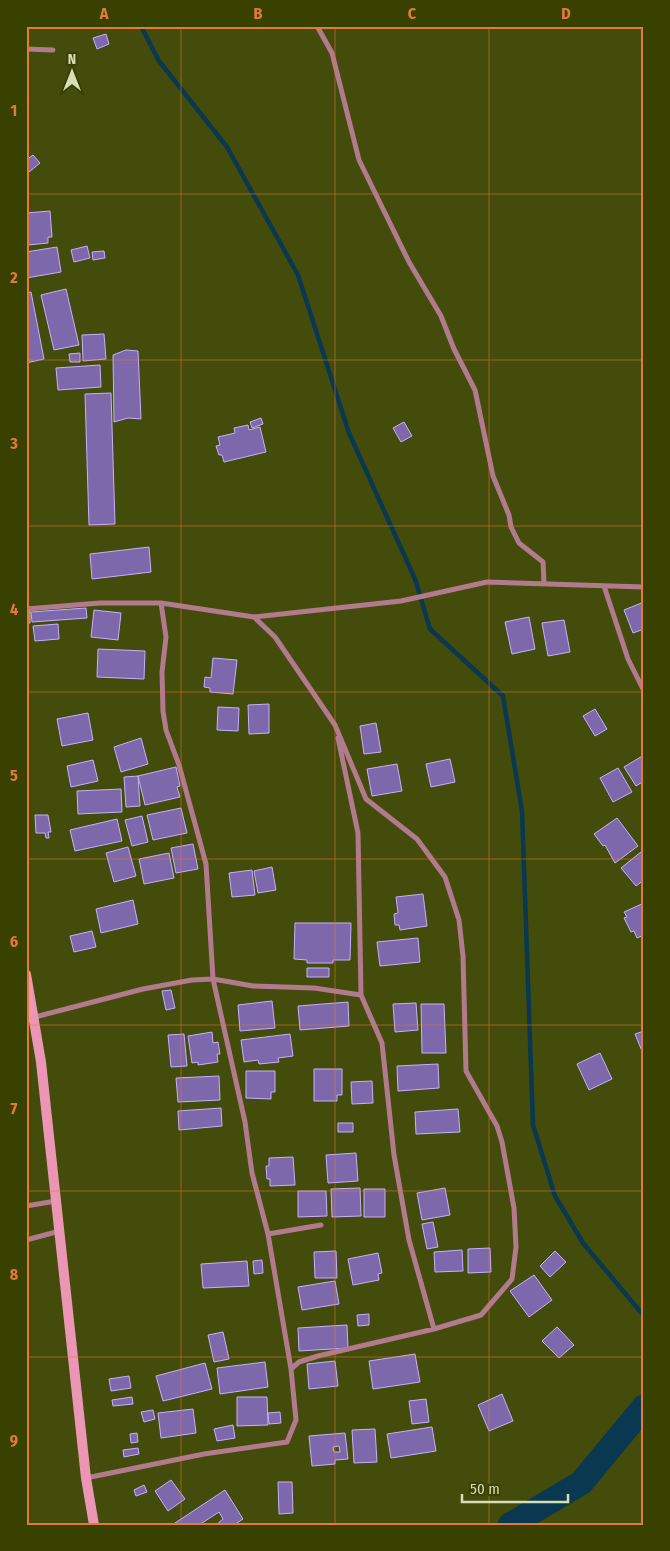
<svg xmlns="http://www.w3.org/2000/svg" width="670" height="1551" viewBox="0 0 670 1551" font-family="'Fira Sans Condensed',sans-serif">
  <style>
    .lines { fill: none; stroke-linecap: round; stroke-linejoin: round }
    .stream { stroke: #093850; stroke-width: 4.5 }
    .river { stroke: #093850; stroke-width: 25 }
    .building { fill: #7d68ac; stroke: #c6b1fb; fill-rule: evenodd }
    .minor { stroke: #b17b8d; stroke-width: 5 }
    .secondary { stroke: #eb96b4; stroke-width: 10 }
    .grid { fill: none; stroke: #e47a37; stroke-width: 1; stroke-opacity: 0.55 }
    .neatline { fill: none; stroke: #e47a37; stroke-width: 2 }
    .grid-label { font-size: 16px; text-anchor: middle; font-weight: bold; fill: #e47a37 }
  </style>
  <rect width="100%" height="100%" fill="#444c0b"/>
  <g class="lines">
    <path class="stream" d="M141 26 159 61 227 147 298 275 349 433 415 579 430 629 503 696 522 811 533 1125 555 1196 583 1243 644 1316"/>
    <path class="river" d="M510 1525 581 1483 644 1407"/>
  </g>
  <path class="building" d="M106 34 109 44 97 49 93 38Z
    M33 155 40 163 29 172 26 169V160Z
    M50 211 52 237H48V243L28 245 26 213Z
    M87 246 90 258 74 262 71 250Z
    M57 247 61 272 26 278V252Z
    M104 251 105 258 93 260 92 252Z
    M66 289 79 345 54 350 41 295Z
    M31 292 44 359 26 363V293Z
    M104 334 106 359 83 361 82 335Z
    M126 350 138 351 141 419 128 418 114 422 113 355Z
    M80 353V362H70L69 354Z
    M100 365 101 387 58 390 56 368Z
    M111 393 115 524 89 525 85 394Z
    M261 418 263 424 252 428 250 422Z
    M404 422 412 436 401 442 393 428Z
    M248 425 249 430 260 427 266 452 224 462 222 455H219L216 446 220 445 218 437 235 433 234 428Z
    M149 547 151 572 92 579 90 554Z
    M644 602V629L633 633 624 610Z
    M86 608 87 618 32 622 31 612Z
    M94 610 121 613 118 640 91 637Z
    M26 611H30V623H26Z
    M529 617 535 649 512 654 505 622Z
    M564 620 570 652 548 656 542 623Z
    M58 624 59 639 35 641 33 626Z
    M98 649 145 651 144 679 97 677Z
    M213 658 237 660 233 694 210 692V688L204 687 205 677 211 678Z
    M269 704V733L249 734 248 705Z
    M218 707 239 708 238 731 217 730Z
    M595 709 607 729 595 736 583 716Z
    M88 713 93 740 62 746 57 719Z
    M376 723 381 752 364 754 360 726Z
    M141 738 148 764 121 772 114 747Z
    M644 755V781L636 786 624 767Z
    M450 759 455 782 431 787 426 764Z
    M93 760 98 781 71 787 67 766Z
    M397 764 402 791 372 796 367 769Z
    M176 767 180 786 177 787 180 797 145 805 138 776Z
    M618 768 632 792 613 802 600 778Z
    M138 776 140 806 126 807 124 777Z
    M121 789 122 812 78 814 77 791Z
    M181 808 187 833 153 840 147 815Z
    M35 815H48L51 832H48L49 838H46L45 833H36Z
    M142 816 148 842 132 846 125 820Z
    M617 818 638 846 615 863 605 845 603 846 594 834Z
    M117 819 122 841 75 851 70 830Z
    M193 844 198 869 176 873 171 848Z
    M128 847 136 876 114 882 106 853Z
    M641 852 644 856V880L636 886 621 868Z
    M169 853 174 878 144 884 139 859Z
    M272 867 276 890 258 893 254 871Z
    M252 870 255 895 232 897 229 873Z
    M423 894 427 926 400 930 399 925H395L394 914 398 913 396 897Z
    M133 900 138 924 101 933 96 909Z
    M644 903V935L637 938 634 931 631 932 624 918 627 917 624 912Z
    M295 923H351L350 960H333V963H307V960L294 959Z
    M92 931 96 947 74 952 70 936Z
    M418 938 420 962 380 966 377 942Z
    M307 968H329V977H307Z
    M171 990 175 1008 166 1010 162 991Z
    M272 1001 275 1028 240 1031 238 1005Z
    M348 1002 349 1026 300 1030 298 1006Z
    M416 1003 418 1030 395 1032 393 1004Z
    M421 1004H444L446 1053H422Z
    M644 1031V1056L635 1034Z
    M212 1032 213 1043 218 1042 220 1054H217L218 1062 198 1065V1062L192 1063 188 1036Z
    M184 1034 187 1066 171 1067 168 1035Z
    M290 1034 293 1056 278 1058 279 1062 259 1064 258 1060 244 1062 241 1040Z
    M600 1053 612 1079 589 1090 577 1064Z
    M438 1064 439 1088 398 1091 397 1066Z
    M314 1069H342V1095H337V1101H314Z
    M246 1071H275V1092H271V1099L246 1098Z
    M219 1076 220 1100 178 1102 176 1078Z
    M372 1081 373 1103 352 1104 351 1082Z
    M221 1108 222 1126 179 1130 178 1111Z
    M458 1109 460 1132 416 1134 415 1112Z
    M338 1123H353V1132H338Z
    M356 1153 358 1181 328 1183 326 1155Z
    M293 1157 295 1185 270 1186V1179H267L266 1166H269V1158Z
    M360 1188 361 1216 332 1217 331 1189Z
    M445 1188 450 1215 422 1220 417 1193Z
    M364 1189H385V1217H364Z
    M298 1191H326L327 1216 298 1217Z
    M433 1222 438 1247 427 1249 422 1224Z
    M490 1248 491 1272 468 1273V1249Z
    M462 1250 463 1271 435 1272 434 1252Z
    M336 1251 337 1278H315L314 1252Z
    M555 1251 566 1262 550 1277 540 1266Z
    M378 1253 382 1273 378 1274 379 1280 353 1285 348 1259Z
    M262 1260 263 1273 254 1274 253 1261Z
    M247 1261 249 1286 203 1288 201 1264Z
    M534 1275 552 1300 529 1317 510 1291Z
    M335 1281 339 1304 302 1310 298 1287Z
    M369 1314V1325L358 1326 357 1315Z
    M347 1325 348 1348 299 1351 298 1328Z
    M557 1327 574 1345 559 1358 542 1341Z
    M223 1332 229 1359 214 1362 208 1335Z
    M415 1354 420 1382 373 1389 369 1361Z
    M335 1361 338 1386 309 1389 307 1364Z
    M265 1362 268 1387 220 1394 217 1368Z
    M205 1363 212 1389 163 1401 156 1376Z
    M129 1376 131 1388 111 1391 109 1379Z
    M502 1394 513 1421 489 1431 478 1405Z
    M132 1397 133 1404 113 1406 112 1400Z
    M237 1397H267L268 1425 237 1426Z
    M426 1399 429 1422 412 1424 409 1401Z
    M193 1409 196 1433 161 1438 158 1413Z
    M153 1410 155 1419 144 1422 141 1412Z
    M280 1412 281 1423 269 1424 268 1413Z
    M233 1425 235 1438 217 1441 214 1429Z
    M432 1427 436 1451 391 1458 387 1434Z
    M375 1429 377 1462 354 1463 352 1430Z
    M137 1433 138 1442 131 1443 130 1434Z
    M345 1433 348 1459 335 1460V1464L312 1466 309 1436ZM339 1446 340 1452H334L333 1447Z
    M138 1448 139 1454 124 1457 123 1450Z
    M171 1480 185 1499 168 1511 155 1491Z
    M278 1482H292L293 1513 279 1514Z
    M144 1485 147 1492 136 1496 134 1490Z
    M225 1490 243 1519 234 1525H216L223 1519 219 1512 199 1525H172Z"/>
  <g class="lines">
    <path class="minor" d="M317 26 332 53 359 160 409 262 441 316 454 349 475 390 493 476 509 515 511 527 519 543 543 562 544 583
      M26 49 53 50
      M604 586 628 659 644 691
      M161 603 166 637 162 672 163 711 166 730 179 765 206 864 213 979 245 1122 252 1173 268 1234
      M26 609 100 603H161L254 617 401 601 487 582 644 587
      M254 617 275 637 335 725 366 799 417 839 445 877 459 920 463 956 466 1071 497 1126 502 1142 514 1208 516 1247 512 1279 481 1315 434 1329 318 1356 299 1362 291 1369
      M338 738 358 833 361 995
      M35 1017 143 989 192 980 213 979 253 986 314 988 361 995 382 1043 394 1155 409 1240 434 1329
      M26 1206 56 1201
      M26 1240 60 1231
      M86 1478 204 1454 287 1442 296 1420 291 1369 268 1234 321 1225"/>
    <path class="secondary" d="M26 974 41 1062 86 1478 94 1525"/>
  </g>
  <path class="grid" d="M181 26V1525M335 26V1525M489 26V1525M26 194H644M26 360H644M26 526H644M26 692H644M26 859H644M26 1025H644M26 1191H644M26 1357H644"/>
  <rect width="670" height="1551" fill="none" stroke="#394100" stroke-width="55"/>
  <g transform="translate(72 72)" stroke="#394100" stroke-width="4" paint-order="stroke">
  <path d="M0-4L9 19L0 12L-9 19Z" fill="#d6deb7"/>
  <text y="-8" font-size="14" font-weight="bold" text-anchor="middle" fill="#d6deb7">N</text>
  </g>
  <path d="M462 1494v8h106v-8" fill="none" stroke="#d6deb7" stroke-width="2.5"/>
  <text x="470" y="1494" font-size="15" fill="#d6deb7" stroke="#394100" stroke-width="4" paint-order="stroke">50 m</text>
  <rect x="28" y="28" width="614" height="1496" class="neatline"/>
  <g class="grid-label">
    <text x="104" y="19">A</text>
    <text x="258" y="19">B</text>
    <text x="412" y="19">C</text>
    <text x="566" y="19">D</text>
    <text x="14" y="116">1</text>
    <text x="14" y="283">2</text>
    <text x="14" y="449">3</text>
    <text x="14" y="615">4</text>
    <text x="14" y="781">5</text>
    <text x="14" y="947">6</text>
    <text x="14" y="1114">7</text>
    <text x="14" y="1280">8</text>
    <text x="14" y="1446">9</text>
  </g>
</svg>
